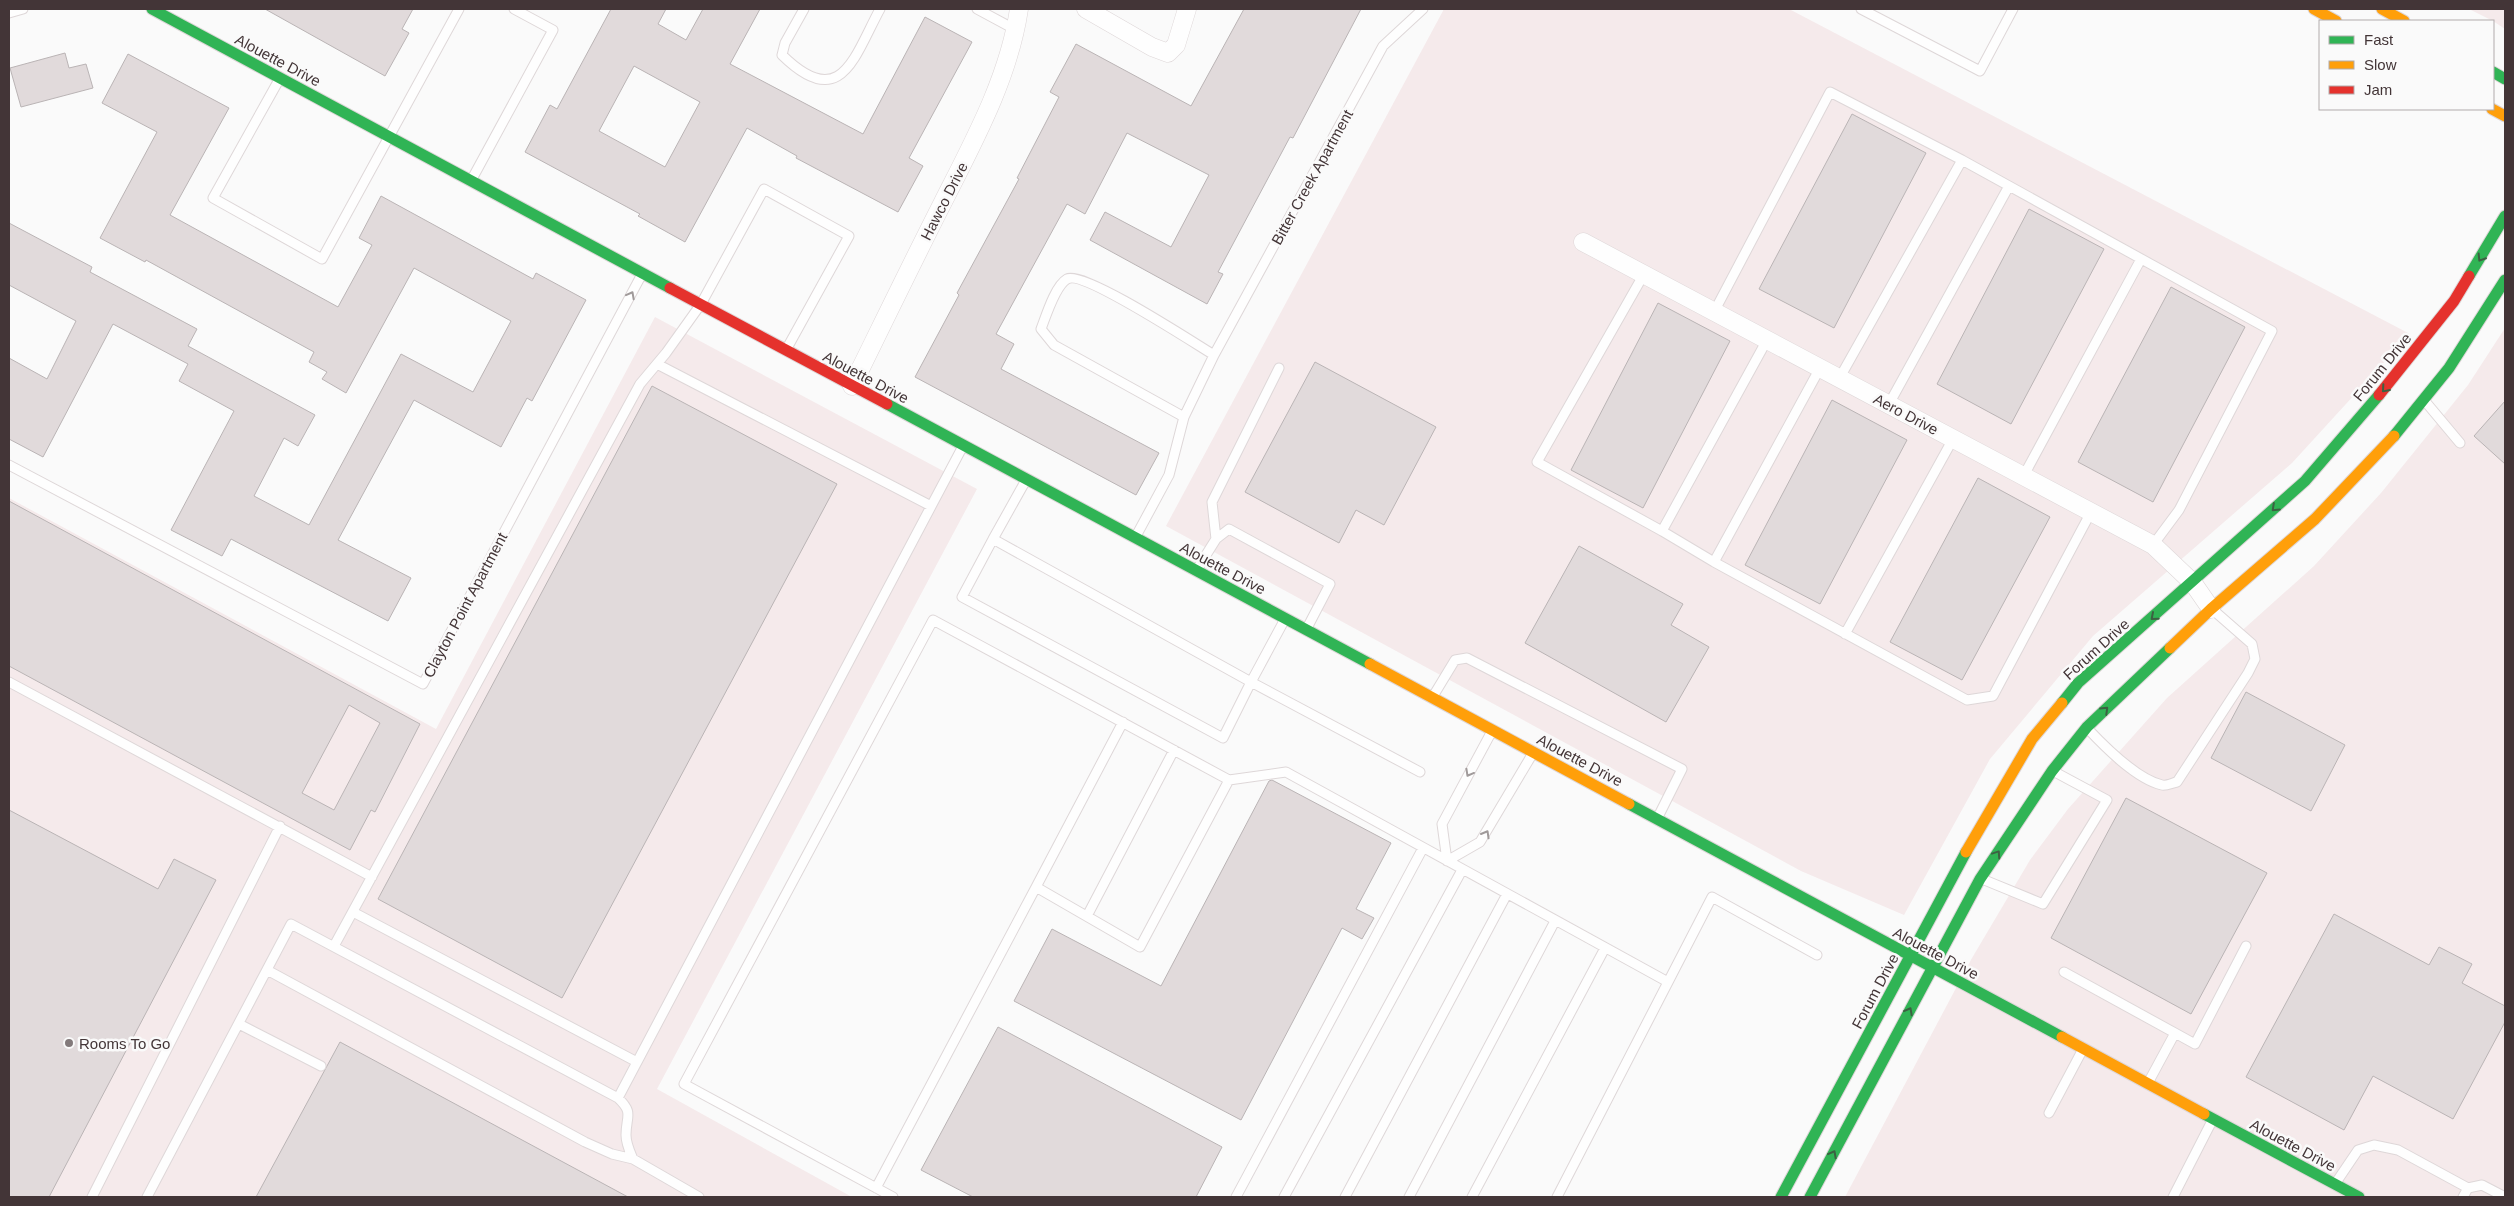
<svg xmlns="http://www.w3.org/2000/svg" width="2514" height="1206" viewBox="0 0 2514 1206" font-family="Arial,sans-serif">
  <style>
    .built { fill: #f5eaeb }
    .building { fill: #e1dadb; stroke: #bab4b5; fill-rule: evenodd }
    .lines { fill: none; stroke-linecap: round; stroke-linejoin: round }
    .lane-casing { stroke: #ded7d8; stroke-width: 11 }
    .street-casing { stroke: #ded7d8; stroke-width: 19 }
    .fast-casing { stroke: #ded7d8; stroke-width: 13 }
    .slow-casing { stroke: #ded7d8; stroke-width: 13 }
    .jam-casing { stroke: #ded7d8; stroke-width: 13 }
    .lane { stroke: #fefefe; stroke-width: 9 }
    .street { stroke: #fefefe; stroke-width: 18 }
    .fast { stroke: #30b455; stroke-width: 11 }
    .slow { stroke: #ff9f0a; stroke-width: 11 }
    .jam { stroke: #e5322d; stroke-width: 11 }
    .oneway { stroke: #3c6142 }
    .oneway2 { stroke: #a09a9a }
    .poi-dot { fill: #837a7b; stroke: #fafafa; stroke-width: 2 }
    .labels { text-anchor: middle; dominant-baseline: central; stroke-width: 5; stroke-linejoin: round; paint-order: stroke }
    .street-label { font-size: 15px; fill: #433537; stroke: #fafafa }
    .poi-label { font-size: 15px; fill: #433537; stroke: #fafafa; text-anchor: start }
  </style>
  <rect width="100%" height="100%" fill="#fafafa"/>
  <path class="built" d="M1444 9H1789L2410 334 2292 463 2093 636 1990 759 1904 915 1801 871 1166 526Z
    M2469 9H2505V29L2493 21Z
    M655 317 977 489 657 1089 852 1197H9V498L436 729Z
    M2505 328V1197H1845L1972 958 2030 860 2068 809 2167 698 2314 566 2381 493 2468 385Z"/>
  <path class="building" d="M265 9H413L402 29 409 33 385 76Z
    M611 9H666L658 24 686 40 703 9H760L730 64 863 134 925 17 972 42 909 158 923 166 898 212 796 158 797 156 747 128 685 242 638 216 640 214 525 152 550 105 557 109ZM634 66 700 102 665 167 599 131Z
    M1244 9H1361L1293 138 1290 137 1218 272 1223 274 1207 304 1090 240 1105 212 1171 247 1209 175 1127 133 1085 214 1067 204 996 334 1014 344 1001 369 1159 453 1136 495 915 377 959 295 957 293 1019 179 1017 178 1059 97 1050 92 1076 44 1191 106Z
    M65 53 69 68 86 64 93 88 21 107 10 68Z
    M128 54 229 108 170 215 338 307 372 245 359 238 381 196 533 279 536 273 586 300 532 401 527 398 501 447 414 400 338 540 411 578 388 621 231 539 222 556 171 530 234 411 179 381 188 364 113 324 43 457 9 439V358L47 379 76 321 9 285V223L92 267 90 272 197 329 188 346 315 415 298 446 284 438 254 496 309 525 401 354 473 392 511 321 414 268 346 393 322 379 327 372 309 362 314 352 146 260 145 262 100 238 157 132 102 103Z
    M1852 114 1926 153 1834 328 1759 289Z
    M2029 209 2104 249 2011 424 1937 384Z
    M2171 287 2245 327 2153 502 2078 462Z
    M1658 303 1730 341 1643 508 1571 470Z
    M1315 362 1436 427 1384 525 1356 510 1339 543 1245 492Z
    M652 386 837 484 562 998 378 899Z
    M1832 400 1907 440 1820 604 1745 565Z
    M2505 401V464L2474 436Z
    M1978 478 2050 517 1962 680 1890 642Z
    M9 501 420 724 375 812 371 810 350 850 9 666ZM349 705 380 723 334 810 302 793Z
    M1579 546 1683 604 1671 625 1709 647 1666 722 1525 643Z
    M2246 692 2345 745 2311 811 2211 758Z
    M1272 780 1391 843 1356 909 1374 918 1362 939 1342 928 1241 1120 1014 1001 1052 929 1161 986 1269 781Z
    M2126 798 2267 873 2191 1014 2051 938Z
    M9 810 158 889 174 859 216 880 49 1197H9Z
    M2334 914 2429 965 2439 947 2472 964 2462 983 2505 1006V1022L2453 1119 2373 1076 2344 1130 2246 1077Z
    M998 1027 1222 1147 1196 1197H973L921 1170Z
    M340 1042 628 1197H256Z"/>
  <g class="lines">
    <g class="lane-casing">
      <path id="lane" d="M804 9 785 43 782 55C841 113 854 57 880 9
        M977 9 1016 30
        M1861 9 1980 71 2013 9
        M9 13 23 9
        M280 78 213 198 322 259 459 9
        M472 179 553 30 514 9
        M1644 274 1537 462 1662 531
        M1714 312 1830 92 1962 160
        M1767 340 1662 531 1714 562 1820 368
        M657 364 931 506
        M1839 379 1962 160 2272 331 2179 510 2153 545
        M2424 400 2460 443
        M1889 404 2009 186
        M1184 417 1054 345 1041 329C1046 316 1055 286 1067 279 1083 270 1194 343 1214 355
        M9 465 423 684 642 274
        M2023 477 2141 259
        M1135 538 1169 475 1184 417 1214 355 1383 46 1423 9
        M993 539 962 597 1223 738 1251 682 993 539 1026 480
        M1216 539 1212 502 1279 368
        M1714 562 1967 700 1993 696 2091 512
        M1196 571 1216 539 1229 529 1330 584 1306 630
        M1285 619 1251 682 1420 772
        M1845 634 1953 439
        M9 682 372 877
        M1432 698 1455 660 1467 658 1682 769 1657 819
        M1123 722 1036 887 1140 947 1229 780
        M2087 728C2104 746 2136 779 2162 785 2166 786 2172 783 2177 782L2248 673 2255 659 2252 644 2212 609
        M1447 861 1442 824 1492 731
        M1447 861 1480 842 1533 753
        M1982 879 2043 904 2107 800 2053 771
        M353 912 637 1062
        M1087 916 1174 750
        M334 946 640 384 666 353 701 304 764 189 849 236 786 350
        M267 970 585 1142 612 1154 633 1159
        M2064 972 2175 1033 2148 1083
        M239 1024 321 1066
        M2175 1033 2195 1044 2246 946
        M618 1098C634 1113 626 1116 626 1135 626 1144 630 1152 633 1159L699 1197
        M2049 1113 2083 1049
        M2335 1184 2358 1150 2374 1145 2398 1150 2468 1188
        M876 1188 1036 887
        M92 1197 280 826
        M147 1197 291 924 618 1098 963 446
        M893 1197 684 1084 933 620 1229 780 1286 772 1668 982
        M1236 1197 1423 848
        M1284 1197 1462 870
        M1345 1197 1507 894
        M1409 1197 1555 921
        M1472 1197 1605 948
        M1557 1197 1712 897 1817 955
        M2173 1197 2213 1119
        M2463 1197 2468 1188 2482 1185 2505 1197"/>
    </g>
    <g class="street-casing">
      <path id="street" d="M1086 9 1152 47 1168 53 1176 45 1187 9
        M1583 242 2153 545 2193 583 2211 609
        M852 386C882 325 912 263 943 202 974 141 1009 77 1019 9"/>
    </g>
    <g class="fast-casing">
      <path id="fast" d="M152 9 670 288
        M2493 72 2505 79
        M2469 276 2505 216
        M887 404 1370 664
        M2394 436 2449 368 2505 280
        M2062 703 2078 683 2305 481 2379 395
        M1629 804 2062 1037
        M2204 1114 2359 1197
        M1781 1197 1966 852
        M1810 1197 1980 879 2052 771 2087 727 2170 648"/>
    </g>
    <g class="slow-casing">
      <path id="slow" d="M2314 9 2336 21
        M2382 9 2404 21
        M2492 109 2505 116
        M2170 648 2211 609 2315 519 2394 436
        M1370 664 1629 804
        M1966 852 2032 739 2062 703
        M2062 1037 2204 1114"/>
    </g>
    <g class="jam-casing">
      <path id="jam" d="M670 288 887 404
        M2379 395 2454 301 2469 276"/>
    </g>
    <use href="#lane" class="lane"/>
    <use href="#street" class="street"/>
    <use href="#fast" class="fast"/>
    <use href="#slow" class="slow"/>
    <use href="#jam" class="jam"/>
  </g>
  <defs><path id="oneway-chevron" d="M-2-3.5L2.5 0L-2 3.5" fill="none" stroke-width="1.6" stroke-linecap="round" stroke-linejoin="round" transform="scale(1.25)"/></defs>
  <g class="oneway">
    <use href="#oneway-chevron" transform="translate(2481 258) rotate(122)"/>
    <use href="#oneway-chevron" transform="translate(2385 389) rotate(131)"/>
    <use href="#oneway-chevron" transform="translate(2275 508) rotate(137)"/>
    <use href="#oneway-chevron" transform="translate(2154 617) rotate(139)"/>
    <use href="#oneway-chevron" transform="translate(2105 710) rotate(-44)"/>
    <use href="#oneway-chevron" transform="translate(1997 854) rotate(-56)"/>
    <use href="#oneway-chevron" transform="translate(1909 1011) rotate(-62)"/>
    <use href="#oneway-chevron" transform="translate(1833 1154) rotate(-62)"/>
  </g>
  <g class="oneway2">
    <use href="#oneway-chevron" transform="translate(631 295) rotate(-62)"/>
    <use href="#oneway-chevron" transform="translate(1469 773) rotate(119)"/>
    <use href="#oneway-chevron" transform="translate(1486 834) rotate(-60)"/>
  </g>
  <circle class="poi-dot" cx="69" cy="1043" r="5"/>
  <g class="labels">
    <g class="street-label">
      <text transform="translate(278 60) rotate(28)">Alouette Drive</text>
      <text transform="translate(1312 177) rotate(-61)">Bitter Creek Apartment</text>
      <text transform="translate(944 201) rotate(-63)">Hawco Drive</text>
      <text transform="translate(2382 367) rotate(-51)">Forum Drive</text>
      <text transform="translate(866 377) rotate(28)">Alouette Drive</text>
      <text transform="translate(1906 414) rotate(28)">Aero Drive</text>
      <text transform="translate(1223 568) rotate(28)">Alouette Drive</text>
      <text transform="translate(465 605) rotate(-62)">Clayton Point Apartment</text>
      <text transform="translate(2096 649) rotate(-42)">Forum Drive</text>
      <text transform="translate(1580 760) rotate(28)">Alouette Drive</text>
      <text transform="translate(1936 953) rotate(28)">Alouette Drive</text>
      <text transform="translate(1875 991) rotate(-62)">Forum Drive</text>
      <text transform="translate(2293 1145) rotate(28)">Alouette Drive</text>
    </g>
    <g class="poi-label">
      <text x="79" y="1043">Rooms To Go</text>
    </g>
  </g>
  <rect width="2514" height="1206" fill="none" stroke="#433537" stroke-width="20"/>
  <rect x="2319" y="20" width="175" height="90" fill="#fafafa" stroke="#b1abac"/>
  <rect x="2329" y="36" width="25" height="8" fill="#30b455" stroke="#b1abac"/>
  <text x="2364" y="45" font-size="15" fill="#433537">Fast</text>
  <rect x="2329" y="61" width="25" height="8" fill="#ff9f0a" stroke="#b1abac"/>
  <text x="2364" y="70" font-size="15" fill="#433537">Slow</text>
  <rect x="2329" y="86" width="25" height="8" fill="#e5322d" stroke="#b1abac"/>
  <text x="2364" y="95" font-size="15" fill="#433537">Jam</text>
</svg>
